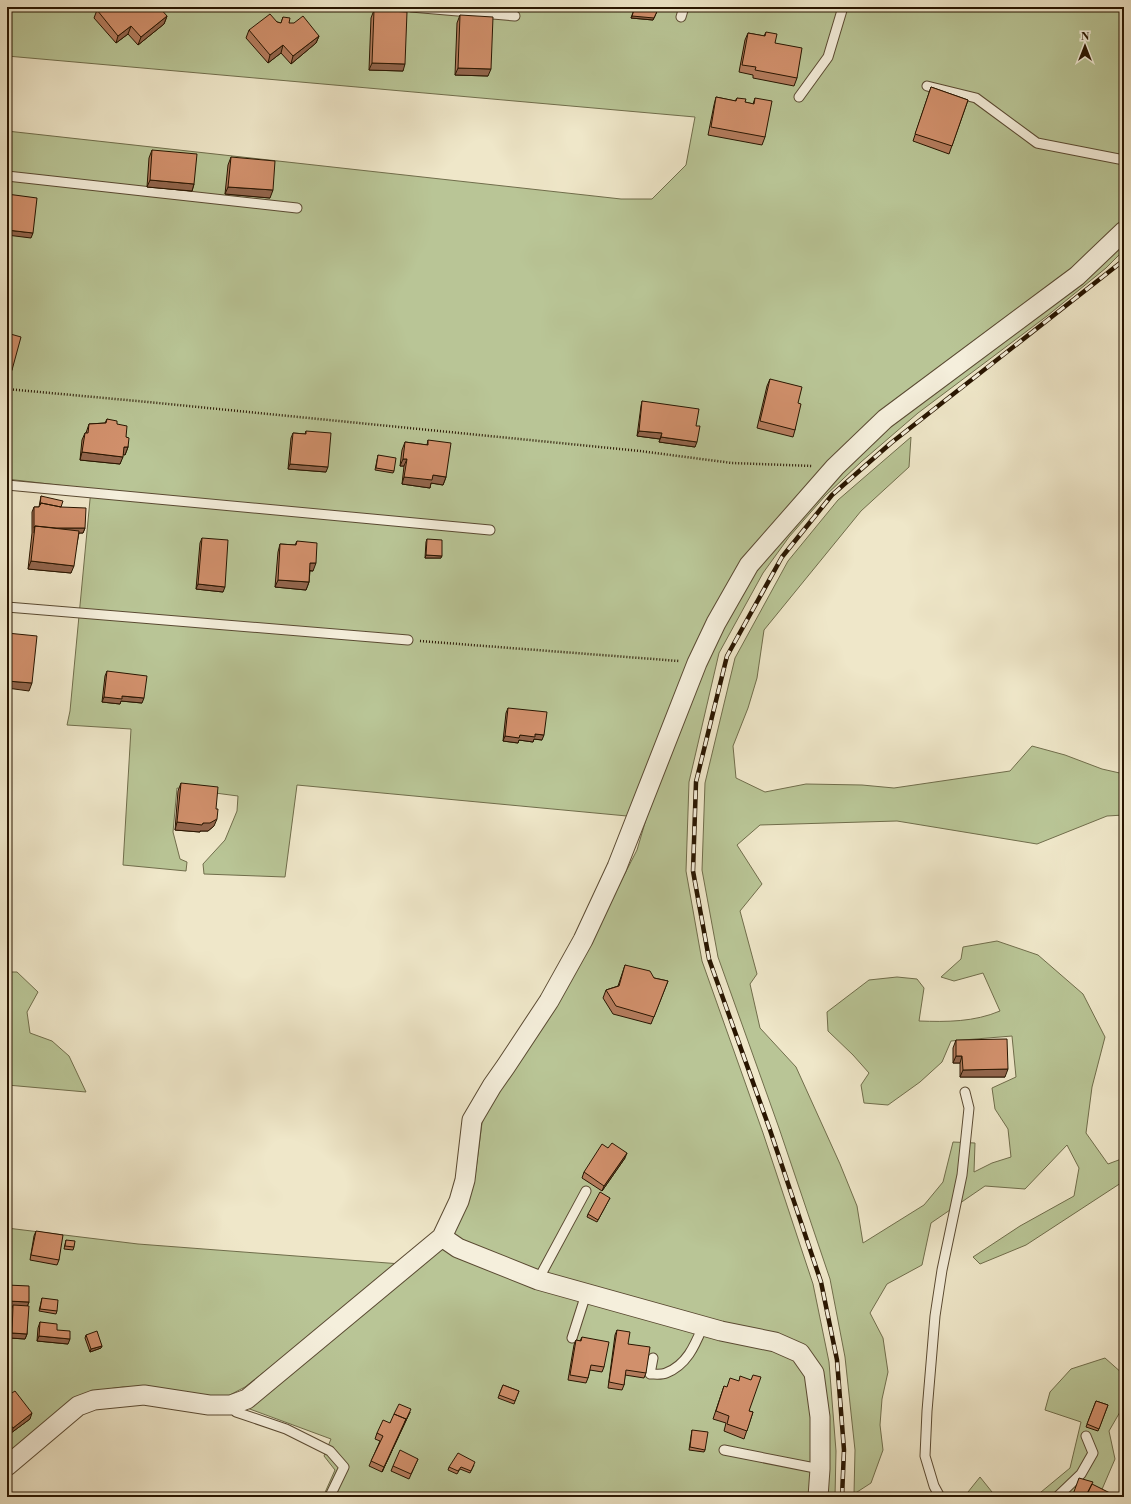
<svg xmlns="http://www.w3.org/2000/svg" width="1131" height="1504" viewBox="0 0 1131 1504" font-family="'Libre Bodoni',serif">
  <style>
    .green { fill: #b9c596; stroke: #706d4b }
    .lines { fill: none; stroke-linecap: round; stroke-linejoin: round }
    .lane-casing { stroke: #5a4a32; stroke-width: 11 }
    .street-casing { stroke: #5a4a32; stroke-width: 21 }
    .path { stroke: #281500; stroke-width: 2.5; stroke-dasharray: 1 2; stroke-linecap: butt }
    .lane { stroke: #f5efdc; stroke-width: 9 }
    .street { stroke: #f5efdc; stroke-width: 19 }
    .rail-casing { stroke: #281500; stroke-width: 4.5 }
    .rail { stroke: #f5efdc; stroke-width: 3; stroke-dasharray: 9; stroke-linecap: butt }
    .wall { fill: #b47c5d; stroke: #281500 }
    .shaded-wall { fill: #92654c; stroke: #281500 }
    .building { fill: #d1906c; stroke: #281500 }
  </style>
  <rect width="100%" height="100%" fill="#efe7c9"/>
  <filter id="stains"><feTurbulence type="fractalNoise" baseFrequency=".005" numOctaves="4"/><feColorMatrix values="0 0 0 0 .2 0 0 0 0 .09 0 0 0 0 .02 0 0 0 .5 -.17"/></filter>
  <radialGradient id="worn" r=".72"><stop offset=".6" stop-color="#630" stop-opacity="0"/><stop offset="1" stop-color="#630" stop-opacity=".3"/></radialGradient>
  <path class="green" d="M7 7H1124V250L1106 268 1047 316 918 413 861 462 825 496 789 537 763 573 719 653 689 782 686 871 702 961 763 1133 813 1284 829 1362 836 1451 835 1497H323L335 1470 324 1456 331 1439 247 1408 435 1251 461 1219 475 1177 482 1123 495 1093 574 973 637 850 647 816H627L297 785 285 877 204 874 203 864 225 840 237 811 238 796 177 788 173 832 180 859 187 862 186 871 123 865 131 729 67 725 70 711 91 489 7 479V131L621 199H652L686 165 695 117 7 56Z
    M911 437 909 467 861 511 764 630 757 678 748 708 733 746 736 778 765 792 806 784 862 785 894 788 1010 771 1032 746 1065 755 1102 769 1124 774V815L1107 816 1037 844 897 821 760 825 737 845 762 884 740 911 757 974 750 984 760 1028 796 1067 840 1164 857 1206 863 1243 924 1205 943 1182 953 1142 975 1143 974 1172 992 1163 1011 1157 1008 1129 995 1109 992 1088 1016 1077 1012 1036 951 1041 942 1062 920 1082 888 1105 864 1103 861 1085 869 1073 853 1055 828 1031 827 1012 869 980 897 977 917 979 924 988 919 1021C947 1022 974 1022 1000 1011L983 973 954 981 941 977 961 959 963 947 997 941 1038 955 1083 994 1105 1037 1092 1087 1086 1133 1108 1164 1124 1158V1181L1026 1245 980 1264 973 1257 1020 1226 1074 1196 1079 1168 1067 1145 1025 1189 985 1186 931 1223 922 1265 887 1284 870 1313 883 1338 888 1372 882 1399 880 1425 883 1450 871 1483 854 1494 855 1450 845 1357 830 1279 779 1128 718 957 702 870 705 783 735 658 788 561 838 500Z
    M7 972H17L38 992 27 1012 30 1033 52 1041 69 1056 86 1092 7 1085Z
    M7 1228 138 1244 401 1264 245 1387 222 1399 153 1388 123 1387 108 1389 76 1399 7 1454Z
    M1105 1358 1123 1374 1124 1405 1109 1431 1115 1459 1100 1494 1072 1497H1035L1070 1468 1081 1422 1045 1410 1050 1392 1071 1369Z
    M980 1477 996 1497H964Z"/>
  <g class="lines">
    <g class="lane-casing">
      <path id="lane" d="M411 7 515 16
        M681 17 684 7
        M927 86 976 98 1037 143 1124 160
        M799 97 828 57 843 7
        M7 176 297 208
        M7 485 490 530
        M7 607 408 640
        M538 1280 586 1191
        M572 1338 586 1294
        M653 1358 650 1374C655 1374 662 1375 666 1373 687 1365 695 1345 703 1326
        M231 1405 236 1412 286 1429 330 1451 344 1467 331 1494
        M724 1450 820 1469
        M940 1497 934 1486 925 1456 927 1411 935 1316 942 1270 962 1175 969 1108 965 1092
        M1057 1497 1081 1474 1093 1453 1086 1436"/>
    </g>
    <g class="street-casing">
      <path id="street" d="M7 1466 78 1406 94 1400 144 1395 209 1405H231L247 1399 442 1237
        M818 1497 820 1469V1417L814 1373 800 1353 775 1342 721 1331 538 1280 458 1248 442 1237 459 1201 465 1180 472 1120 492 1086 506 1066 549 1001 583 940 617 867 697 663 716 623 749 565 835 467 885 419 1077 276 1124 231"/>
    </g>
    <path class="path" d="M7 389 148 402 640 451 732 463 813 466
      M420 641 679 661"/>
    <use href="#lane" class="lane"/>
    <use href="#street" class="street"/>
    <g class="rail-casing">
      <path id="rail" d="M842 1497 844 1450 837 1360 821 1282 770 1130 709 959 693 871 696 782 727 656 782 557 832 495 891 443 1124 260"/>
    </g>
    <use href="#rail" class="rail"/>
  </g>
  <path class="wall" d="M635 7H664L662 10 658 9 653 20 631 18Z
    M97 10 167 16 164 24 138 45 128 34 116 43 94 18Z
    M374 10 403 71 369 70 371 18Z
    M460 15 488 76 455 75 457 23Z
    M283 17 289 23 319 36 316 43 291 64 281 53 268 63 246 38 249 30 277 22 281 23Z
    M766 32 775 43 797 78 794 86 753 78V75L739 72 745 40 748 33 764 36Z
    M931 87 968 100 949 154 913 141Z
    M716 97 735 101 737 98 745 102 753 104 755 98 765 137 762 145 708 135 714 105Z
    M152 150 194 184 192 191 147 187 149 158Z
    M231 157 270 198 225 194 228 165Z
    M7 333 12 370 9 378 7 377Z
    M770 379 798 403 795 430 793 437 757 428 767 386Z
    M642 401 696 426 695 447 659 442 660 439 637 436 641 406Z
    M107 419 117 424 126 437 128 447 125 455 123 454 120 464 80 460 82 440 85 433H86L89 424 105 423Z
    M306 431 326 472 288 469 291 438 293 433 305 434Z
    M428 440 446 477 443 485 431 483 430 488 402 484 404 466H400L402 450 405 442 427 445Z
    M378 455 394 471 393 473 375 470Z
    M41 496 61 507 85 528 83 533H79L71 573 28 569 32 533V512L34 507H39Z
    M202 538 223 592 196 589 200 543Z
    M427 539 441 558H425L426 542Z
    M297 541 313 571H310L309 582 306 590 275 587 278 552 280 544 295 545Z
    M107 671 142 703 121 701 120 704 102 702 105 676Z
    M508 708 542 740 534 739 533 742 519 740 518 743 503 741 506 713Z
    M181 783 214 826 208 831H200V832L175 830 178 791Z
    M625 965 654 978 668 981 651 1024 613 1014 603 998 606 990 618 986Z
    M956 1040 1005 1077H960V1063H953V1048Z
    M608 1148 625 1158 602 1191 582 1178 584 1172Z
    M610 1198 597 1222 587 1217 588 1214Z
    M36 1231 59 1260 57 1265 30 1260 34 1236Z
    M66 1240 74 1247 73 1250 64 1249Z
    M7 1285 29 1302 27 1306V1334L25 1339 10 1338 11 1310 13 1306H7Z
    M42 1298 57 1311 56 1314 39 1311Z
    M40 1322 57 1330 68 1344 37 1341 38 1328Z
    M617 1330 628 1344 646 1373 644 1378 625 1375 624 1385 622 1390 608 1388 615 1335Z
    M86 1335 102 1346 101 1348 90 1352 85 1338Z
    M582 1337 604 1367 602 1372 590 1370 588 1378 586 1383 568 1380 574 1345 576 1340 580 1341Z
    M503 1385 519 1391 514 1404 498 1398Z
    M724 1386 749 1411 753 1412 744 1439 724 1431 726 1423 713 1419Z
    M7 1396 30 1419 11 1433 7 1427Z
    M1096 1401 1108 1405 1098 1431 1086 1427Z
    M410 1412 382 1472 369 1466 380 1441 375 1439 377 1433 390 1423Z
    M692 1430 705 1450 704 1452 689 1450Z
    M418 1459 409 1479 391 1471 393 1466Z
    M474 1465 470 1473 460 1469 457 1474 448 1470 449 1467Z"/>
  <path class="shaded-wall" d="M659 7 653 20 631 18 632 16Z
    M167 16 164 24 138 45 141 37Z
    M131 26 128 34 116 43 118 36Z
    M319 36 316 43 291 64 293 56Z
    M283 45 281 53 268 63 270 55Z
    M372 63 405 64 403 71 369 70Z
    M458 68 491 69 488 76 455 75Z
    M150 180 194 184 192 191 147 187Z
    M228 187 273 190 270 198 225 194Z
    M7 230 33 233 31 238 7 235Z
    M639 431 662 433 660 439 637 436Z
    M661 437 697 442 695 447 659 442Z
    M124 447H128L125 455 121 454Z
    M82 452 123 457 120 464 80 460Z
    M403 459H407L404 466H400Z
    M290 464 328 467 326 472 288 469Z
    M433 475 446 477 443 485 431 483 430 488 402 484 404 477Z
    M34 528H85L83 533H34Z
    M426 555 442 556 441 558H425Z
    M31 561 74 566 71 573 28 569Z
    M310 563H316L313 571 308 570Z
    M278 580 309 582 306 590 275 587Z
    M198 584 225 587 223 592 196 589Z
    M7 681 32 683 29 691 7 688Z
    M122 696 144 698 142 703 121 701 120 704 102 702 104 697Z
    M535 734 544 735 542 740 534 739 533 742 519 740 518 743 503 741 505 736Z
    M217 819 214 826 208 831H200V832L175 830 177 822 203 823Z
    M956 1056H962L960 1063H953Z
    M1008 1069 1005 1077H960L963 1070Z
    M627 1153 625 1158 602 1191 604 1186Z
    M7 1301 29 1302 27 1307 7 1306Z
    M12 1333 27 1334 25 1339 10 1338Z
    M39 1336 70 1339 68 1344 37 1341Z
    M102 1346 101 1348 90 1352 91 1349Z
    M410 1412 382 1472 406 1419Z
    M32 1413 30 1419 11 1433 13 1428Z"/>
  <path class="building" d="M101 7H159L167 16 141 37 131 26 118 36 97 10Z
    M635 7H659L654 18 632 16Z
    M374 10 407 12 405 64 372 63Z
    M270 14 277 22 281 23 283 17 290 18 289 23H294L303 16 319 36 293 56 283 45 270 55 249 30Z
    M460 15 493 17 491 69 458 68Z
    M766 32 777 34 775 43 802 48 797 78 755 70 756 67 742 65 748 33 765 36Z
    M931 87 968 100 952 146 915 134Z
    M716 97 736 101 737 98 746 99 745 102 754 104 755 98 772 101 765 137 711 127Z
    M152 150 197 154 194 184 150 180Z
    M231 157 275 161 273 190 228 187Z
    M7 194 37 198 33 233 7 230Z
    M7 333 21 337 12 370 7 369Z
    M770 379 802 387 798 403 801 404 795 430 760 421Z
    M642 401 699 409 696 426H700L697 442 661 437 662 433 639 431Z
    M107 419 117 421V424L127 426 126 437 129 438 128 447H124L123 457 82 452 85 433H88L89 424 106 423Z
    M306 431 331 433 328 467 290 464 293 433 306 434Z
    M428 440 451 443 446 477 433 475 432 480 404 477 407 459H403L405 442 428 445Z
    M378 455 396 458 394 471 376 468Z
    M41 496 63 501 61 507 41 503 40 505Z
    M7 497H11L7 541Z
    M41 503 61 507 86 508 85 528H56L35 526 34 528V507H39Z
    M35 526 79 531 74 566 31 561Z
    M202 538 228 540 225 587 198 584Z
    M427 539 442 540V556L426 555Z
    M297 541 317 543 316 563H310L309 582 278 580 280 544 296 545Z
    M7 633 37 636 32 683 7 681Z
    M107 671 147 676 144 698 122 696V699L104 697Z
    M508 708 547 712 544 735 535 734V737L520 735 519 738 505 736Z
    M181 783 218 787 216 809H218L217 819 210 823H203L202 825 177 822Z
    M625 965 650 971 654 978 668 981 654 1017 616 1006 606 990 619 986Z
    M1007 1039 1008 1069 963 1070 962 1056H956V1040Z
    M612 1143 627 1153 604 1186 584 1172 602 1144 608 1148Z
    M600 1192 610 1198 598 1220 588 1214Z
    M36 1231 63 1235 59 1260 31 1255Z
    M66 1240 75 1241 74 1247 65 1246Z
    M7 1285 29 1286V1302L7 1301Z
    M42 1298 58 1300 57 1311 40 1309Z
    M13 1305 29 1306 27 1334 12 1333Z
    M40 1322 57 1324V1330L70 1331V1339L39 1336Z
    M617 1330 630 1332 628 1344 650 1347 646 1373 626 1370 624 1385 609 1382Z
    M97 1331 102 1346 91 1349 86 1335Z
    M582 1337 609 1342 604 1367 591 1365 588 1378 570 1375 576 1340 581 1341Z
    M753 1375 761 1377 749 1411 753 1412 747 1431 727 1424 729 1416 716 1411 724 1386 727 1387 730 1378 739 1381 740 1376 751 1380Z
    M503 1385 519 1391 515 1401 499 1395Z
    M15 1391 32 1413 13 1428 7 1420V1396Z
    M1096 1401 1108 1405 1099 1429 1087 1424Z
    M399 1404 411 1409 405 1422 406 1419 394 1414Z
    M394 1414 406 1419 384 1467 371 1461 383 1436 377 1433 383 1420 390 1423Z
    M692 1430 708 1432 705 1450 690 1447Z
    M400 1450 418 1459 411 1474 393 1466Z
    M458 1453 475 1462 471 1471 461 1467 458 1471 449 1467Z
    M1079 1478 1093 1482 1085 1497H1072Z
    M1092 1484 1112 1494 1110 1497H1086Z"/>
  <rect width="1131" height="1504" fill="none" stroke="#efe7c9" stroke-width="24"/>
  <rect x="8" y="8" width="1115" height="1488" fill="none" stroke="#281500" stroke-width="2"/>
  <rect x="12" y="12" width="1107" height="1480" fill="none" stroke="#281500"/>
  <g transform="translate(1085 46)" stroke="#f5efdc" stroke-width="3" paint-order="stroke">
  <path d="M0-3L7 15L0 10L-7 15Z" fill="#281500"/>
  <text y="-6" font-size="11" font-weight="bold" text-anchor="middle" fill="#281500">N</text>
  </g>
  <rect width="100%" height="100%" filter="url(#stains)"/>
  <rect width="100%" height="100%" fill="url(#worn)"/>
</svg>
